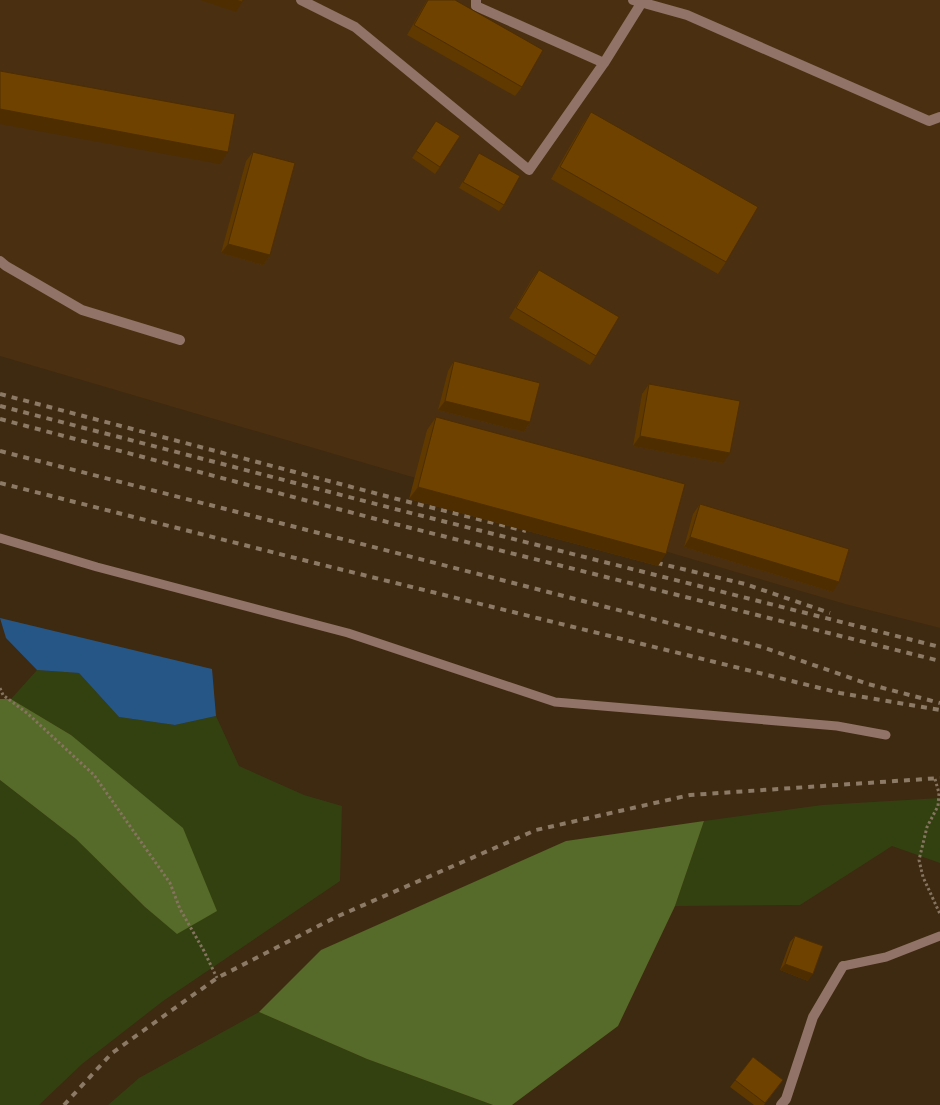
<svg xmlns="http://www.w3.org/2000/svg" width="940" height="1105" viewBox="0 0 940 1105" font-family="'Open Sans',sans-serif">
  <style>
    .built { fill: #4a2f10 }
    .green { fill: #334110 }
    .forest { fill: #566a29 }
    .water { fill: #265686 }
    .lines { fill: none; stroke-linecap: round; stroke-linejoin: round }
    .path { stroke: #867460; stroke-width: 3; stroke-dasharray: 2.5 2.5; stroke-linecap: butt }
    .lane { stroke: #917367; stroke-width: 9 }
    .street { stroke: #917367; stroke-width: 10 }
    .rail { stroke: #8c7966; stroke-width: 4; stroke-dasharray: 6 6; stroke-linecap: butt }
    .wall { fill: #5f3900 }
    .shaded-wall { fill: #4e2e00 }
    .building { fill: #6f4200; stroke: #4e2e00 }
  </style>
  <rect width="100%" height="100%" fill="#3e2911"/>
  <path class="built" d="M0 0H940V628L845 604 0 356Z"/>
  <path class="green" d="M37 670 79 673 119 717 175 725 216 716 239 766 304 795 342 806 340 881 163 1001 82 1064 39 1105H0V780L76 839 145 907 177 933 71 735 11 699Z
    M940 798V863L892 846 800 905 675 906 704 821 822 805Z
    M259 1012 367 1059 493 1105H108L139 1078Z"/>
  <path class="forest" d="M0 699H11L71 735 183 828 217 911 177 934 145 907 76 839 0 780Z
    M704 821 675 906 618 1026 512 1105H493L367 1059 259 1012 321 950 566 841Z"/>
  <path class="water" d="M0 618 212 669 216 716 175 725 119 717 79 673 37 670 6 638Z"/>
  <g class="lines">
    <path class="path" d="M0 688 3 695 27 713 94 775 170 883 180 909 204 951 217 978
      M935 779 939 793 938 806 927 827 919 860 923 877 940 914"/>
    <path class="lane" d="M0 538 97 567 348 633 555 702 837 726 886 735
      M843 966 886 957 940 936"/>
    <path class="street" d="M301 0 355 27 529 170 604 63 476 6V0
      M633 0 687 15 929 121 940 117
      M604 63 642 2
      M0 261 6 266 82 310 180 340
      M781 1105 786 1099 813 1017 843 966"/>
    <path class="rail" d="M0 394 397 499 526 531
      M0 406 395 509 940 647
      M0 419 391 523 940 661
      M0 451 762 647 868 684 940 703
      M0 483 319 564 840 693 940 710
      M645 560 745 584 830 613
      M64 1105 112 1053 217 978 336 917 536 830 690 795 940 778"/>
  </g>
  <path class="wall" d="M427 0H455L522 87 515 96 407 35Z
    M591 112 726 262 718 274 551 179 583 124Z
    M436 121 440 167 435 174 412 158Z
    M253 152 270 255 263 265 221 253 246 161Z
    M479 153 504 205 499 211 459 188Z
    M539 270 596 356 590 365 509 318 532 279Z
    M454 361 530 422 524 432 438 410 448 371Z
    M649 384 723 463 633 446 642 394Z
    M436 417 658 566 409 499 427 430Z
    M700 504 833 592 684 547 693 514Z
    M795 936 808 981 780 970 790 942Z
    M753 1057 783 1080 764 1105H754L730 1087Z"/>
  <path class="shaded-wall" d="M200 0H236L242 2 236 12Z
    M0 109 228 152 220 164 0 124Z
    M228 244 270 255 263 265 221 253Z
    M445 401 530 422 524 432 438 410Z
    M640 436 730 453 723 463 633 446Z
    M418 487 666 554 658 566 409 499Z
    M690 537 839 582 833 592 684 547Z
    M785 964 813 974 808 981 780 970Z"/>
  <path class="building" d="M236 0H243L242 2Z
    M428 0H455L543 50 522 87 414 25Z
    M0 71 235 114 228 152 0 109Z
    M591 112 758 207 726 262 560 167Z
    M436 121 460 136 440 167 416 151Z
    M253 152 295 163 270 255 228 244Z
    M479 153 520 176 504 205 463 182Z
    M539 270 619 317 596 356 516 308Z
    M454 361 540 383 530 422 445 401Z
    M649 384 740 401 730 453 640 436Z
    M436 417 685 484 666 554 418 487Z
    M700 504 849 549 839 582 690 537Z
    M795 936 823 946 813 974 785 964Z
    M753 1057 783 1080 765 1103 735 1080Z"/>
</svg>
